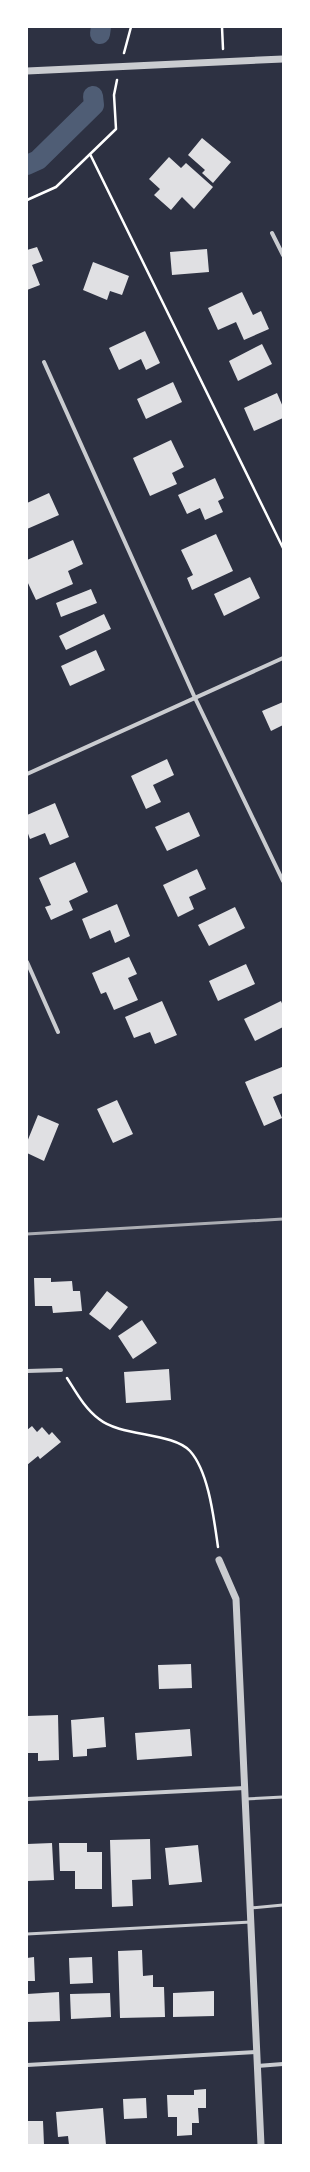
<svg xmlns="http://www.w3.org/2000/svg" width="310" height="2172" viewBox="0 0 310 2172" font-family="Poppins,sans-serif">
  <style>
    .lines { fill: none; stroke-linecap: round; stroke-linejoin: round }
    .canal { stroke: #4f5d75; stroke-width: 20 }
    .building { fill: #e0e0e3 }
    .path { stroke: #fff; stroke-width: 2.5 }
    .service { stroke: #caccd0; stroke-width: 3 }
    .minor { stroke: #caccd0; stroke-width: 4 }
    .tertiary { stroke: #caccd0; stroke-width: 7 }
    .rail { stroke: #abadb3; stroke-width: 3 }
  </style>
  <rect width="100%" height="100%" fill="#2d3142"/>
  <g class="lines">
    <path class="canal" d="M100 34 101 27
      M27 165 38 160 94 105 93 96"/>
  </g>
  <path class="building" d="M202 138 231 162 213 183 202 173 205 170 188 155Z
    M169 157 181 168 186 163 213 187 194 209 182 197 171 210 154 195 160 189 149 179Z
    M37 247 43 261 32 265 40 285 27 290V250Z
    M207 249 209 272 172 275 170 252Z
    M93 262 129 276 122 295 110 291 107 300 83 290Z
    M242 292 253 315 261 311 269 329 244 340 236 322 218 330 208 308Z
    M145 331 160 363 146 370 141 359 119 370 109 348Z
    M262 344 272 364 238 381 229 361Z
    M173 382 182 402 146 419 137 399Z
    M277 393 283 407V418L254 431 244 408Z
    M171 440 184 467 172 473 177 484 150 496 133 458Z
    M215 478 224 498 218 501 223 512 205 520 200 508 187 514 178 495Z
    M49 493 59 515 27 529V503Z
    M216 534 233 571 192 590 187 578 193 575 181 550Z
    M73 540 83 564 68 571 73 584 36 600 27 581V560Z
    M250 577 260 598 224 616 214 594Z
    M91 589 97 603 61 617 56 603Z
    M104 614 111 629 66 650 59 636Z
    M96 650 105 670 70 686 61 666Z
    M283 702V725L271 731 262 711Z
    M167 759 174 775 153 785 161 802 146 809 131 776Z
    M55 803 69 837 50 845 45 833 30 839 27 831V815Z
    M189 812 200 836 167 851 155 827Z
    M75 862 88 892 69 901 73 910 51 920 45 907 51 905 39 878Z
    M197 869 206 889 189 897 194 909 178 917 163 885Z
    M117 904 130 936 115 943 110 930 90 939 82 919Z
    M235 907 245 928 209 946 198 925Z
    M129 957 137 974 128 978 138 1000 114 1010 106 992 101 994 92 973Z
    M246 964 255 984 218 1001 209 981Z
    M162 1001 177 1035 155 1044 150 1032 134 1038 125 1017Z
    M281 1001 283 1006V1027L255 1041 244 1019Z
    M282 1067 283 1093 273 1097 282 1118 264 1126 245 1082Z
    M117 1100 133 1134 113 1143 97 1109Z
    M38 1115 59 1124 44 1161 27 1153V1142Z
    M34 1278H51V1282L72 1281 73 1291H80L82 1311 53 1313 52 1306H35Z
    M107 1291 128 1307 110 1330 89 1314Z
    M142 1320 157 1343 133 1359 118 1336Z
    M169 1369 171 1400 126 1403 124 1372Z
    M32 1426 37 1432 42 1427 49 1435 52 1432 61 1442 40 1459 38 1456 27 1465V1430Z
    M191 1664 192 1688 159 1689 158 1665Z
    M58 1715 59 1760 38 1761V1753H28L27 1716Z
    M104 1717 106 1747 87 1749V1756L73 1757 71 1720Z
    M190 1729 192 1756 137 1760 135 1733Z
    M150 1839 151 1879 132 1880 133 1906 112 1907 110 1840Z
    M52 1843 54 1880 27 1881V1844Z
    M59 1843H87V1852H102V1889H75V1871H60Z
    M198 1845 202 1882 169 1885 165 1848Z
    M142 1950 143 1976 153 1975V1987H164L165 2017 120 2018 118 1951Z
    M34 1957 35 1981H27V1958Z
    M92 1957 93 1983 70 1984 69 1958Z
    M214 1991V2016L173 2017V1993Z
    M59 1992 60 2021 27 2022V1994Z
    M110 1993 111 2017 71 2019 70 1994Z
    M206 2089V2108H198L199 2123H192V2135L177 2136V2117H168L167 2095H194V2090Z
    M146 2098 147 2118 124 2119 123 2099Z
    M103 2108 106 2145H69L68 2136 58 2137 56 2112Z
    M27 2121H43L44 2145H27Z"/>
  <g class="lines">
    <path class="path" d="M222 27 223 49
      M124 53 131 27
      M90 154 283 548
      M27 200 56 187 116 129 114 95 117 80
      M67 1378C76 1392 85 1409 99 1419 121 1437 172 1432 190 1451 209 1472 214 1520 218 1547"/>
    <path class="service" d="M245 1799 283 1797
      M250 1908 283 1905
      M27 1934 251 1922"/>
    <path class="minor" d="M272 233 283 255
      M44 362 195 698 283 881
      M27 774 283 658
      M27 962 58 1032
      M27 1371 61 1370
      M27 1799 245 1788
      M27 2065 257 2052
      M257 2066 283 2064"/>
    <path class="tertiary" d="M27 71 283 59
      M219 1560 236 1599 261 2145"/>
    <path class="rail" d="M27 1234 283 1219"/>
  </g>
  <rect width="310" height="2172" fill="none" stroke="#ffffff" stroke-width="56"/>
</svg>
